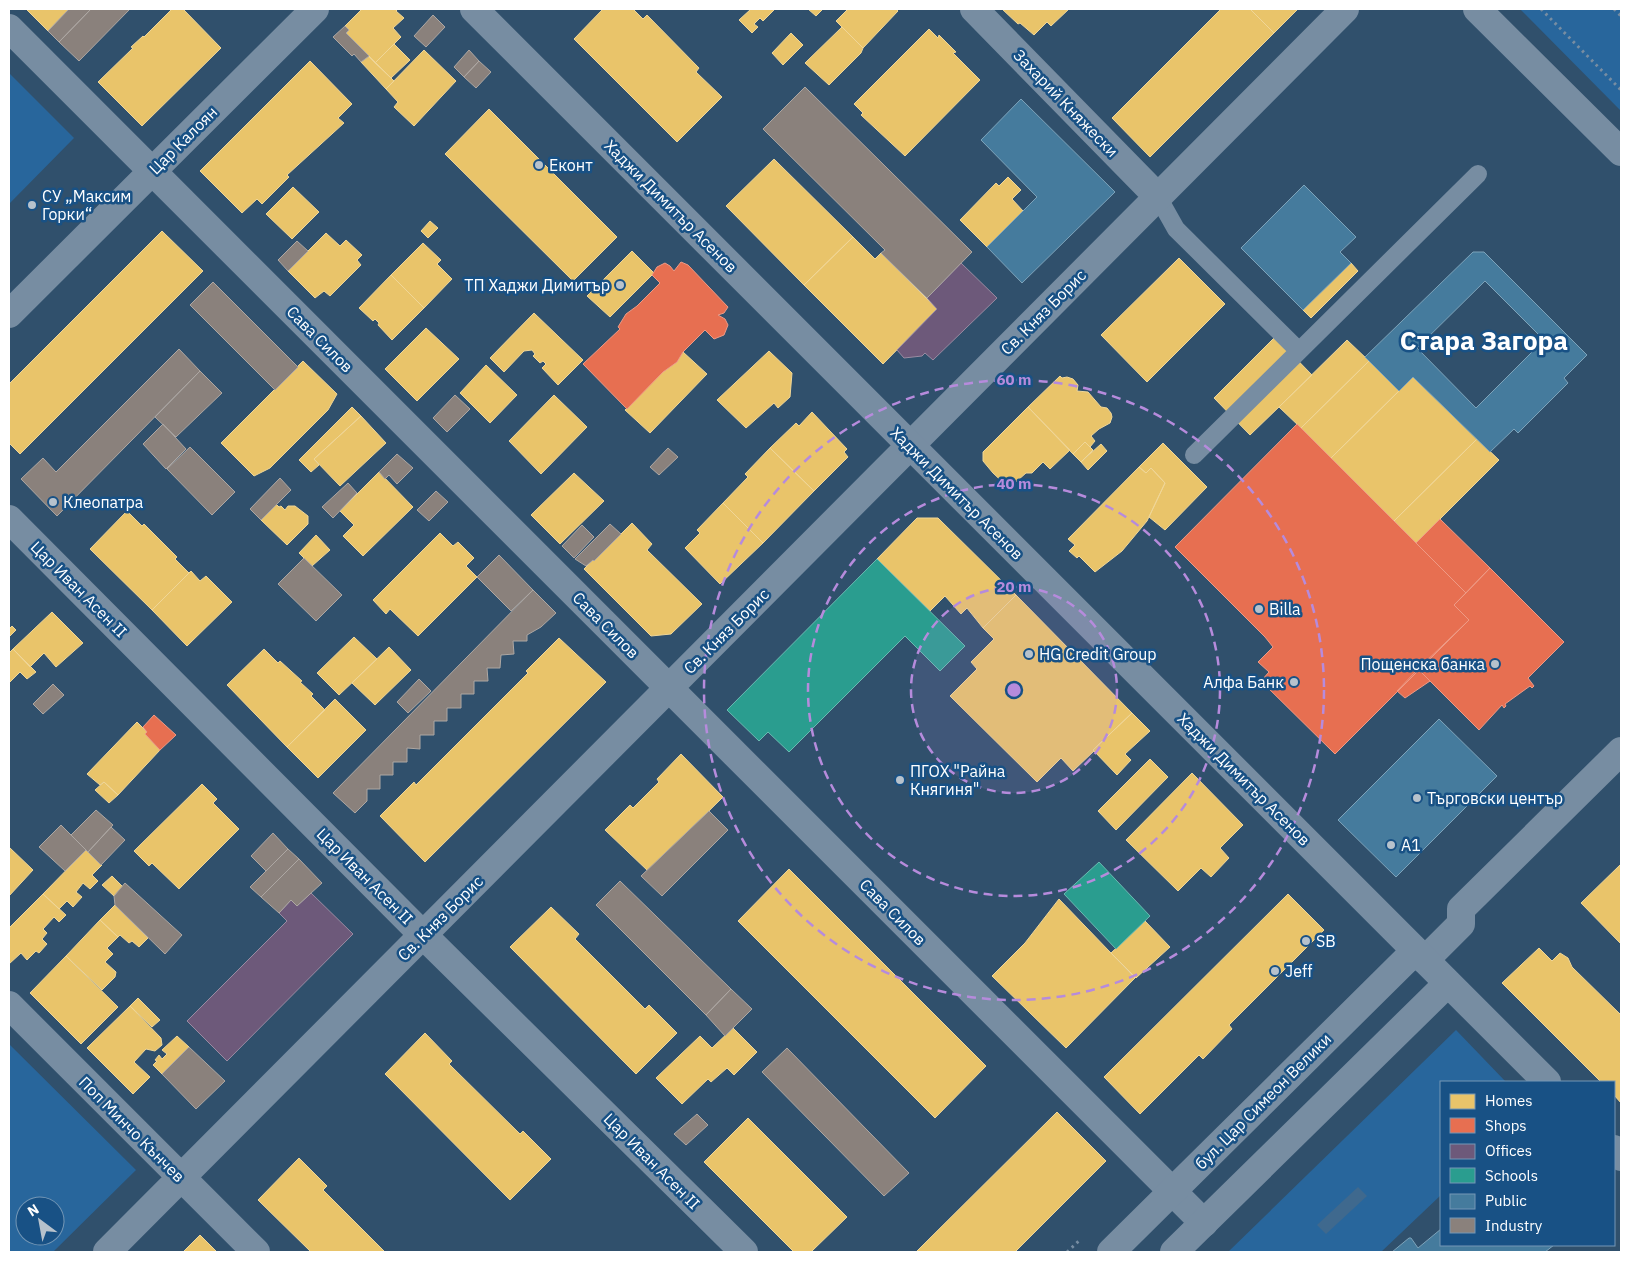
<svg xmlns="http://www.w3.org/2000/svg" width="1630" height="1261" viewBox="0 0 1630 1261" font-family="'IBM Plex Sans',sans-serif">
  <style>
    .green { fill: #28669c; fill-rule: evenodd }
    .water { fill: #3f698e }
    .homes { fill: #e9c46a; stroke: #f0d697 }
    .shops { fill: #e76f51; stroke: #ee9a85 }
    .offices { fill: #6d597a; stroke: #998ba2 }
    .schools { fill: #2a9d8f; stroke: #6abab1 }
    .public { fill: #457b9d; stroke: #7da3ba; fill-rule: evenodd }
    .industry { fill: #8a817c; stroke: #ada7a3 }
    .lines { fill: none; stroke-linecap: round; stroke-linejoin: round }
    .path { stroke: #778da2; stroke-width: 3; stroke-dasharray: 2.5 4; stroke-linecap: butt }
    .service { stroke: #778da2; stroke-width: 18 }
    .pedestrian { stroke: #778da2; stroke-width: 28 }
    .minor { stroke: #778da2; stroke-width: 28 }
    .tertiary { stroke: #778da2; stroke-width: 28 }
    .ring { fill: none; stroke: #b68bdc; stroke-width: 2.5; stroke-dasharray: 9 6 }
    .poi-dot { fill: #b7c2cc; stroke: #185185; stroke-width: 2 }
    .labels { text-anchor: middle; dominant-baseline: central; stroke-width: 5; stroke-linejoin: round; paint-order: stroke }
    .street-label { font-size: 16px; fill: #fff; stroke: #185185 }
    .poi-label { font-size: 16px; fill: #fff; stroke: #185185; text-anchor: start }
    .town-label { font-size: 26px; font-weight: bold; fill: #fff; stroke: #185185 }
    .centre { fill: #b68bdc; stroke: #185185; stroke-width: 2.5 }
    .ring-label { font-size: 15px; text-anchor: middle; font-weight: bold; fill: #b68bdc; stroke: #185185; stroke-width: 5; stroke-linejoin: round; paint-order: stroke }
  </style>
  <rect width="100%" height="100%" fill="#30506c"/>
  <path class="green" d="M1520 9H1621V111Z
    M9 73 74 138 9 204Z
    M1456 1030 1506 1082H1441V1195L1381 1252H1228Z
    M9 1044 136 1170 53 1252H9ZM25 1206H55V1236H25Z"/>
  <path class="water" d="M1358 1187 1367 1196 1326 1234 1317 1225Z"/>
  <path class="homes" d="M26 9H69L48 31Z
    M172 9H183L221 48 142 126 98 82 133 48 131 47 143 36 144 37Z
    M362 9H398L396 11 404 18 393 28 401 37 375 63 346 33 349 30 345 26Z
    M603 9H633L643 19 647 15 699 68 696 72 722 97 677 142 574 39Z
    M751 9H775L763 21 760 18 754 24 758 27 752 33 739 20Z
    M808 9H823L816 16Z
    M848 9H896L898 11 863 48 836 21Z
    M1002 9H1069L1051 26 1047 22 1034 35 1020 23 1018 24Z
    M1221 9H1250L1274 33 1150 157 1112 118Z
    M1250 9H1298L1274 33Z
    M842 27 863 48 861 53 829 85 805 63Z
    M929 29 938 38 939 35 956 52 953 53 980 80 905 156 861 115 863 113 854 104Z
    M791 33 803 45 783 65 772 53Z
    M394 44 410 60 391 78 375 63Z
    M424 50 456 81 414 126 394 107 398 102 386 89Z
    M369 56 394 81 386 89 361 62Z
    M310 61 352 104 338 118 344 123 287 175 289 177 262 204 257 199 242 213 200 171Z
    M489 109 617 237 573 281 445 154Z
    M774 159 853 237 804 285 726 206Z
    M1008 177 1021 190 1012 199 1023 211 987 247 960 220 996 183 999 186Z
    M293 187 319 212 292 239 266 214Z
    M430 221 438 228 428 238 421 231Z
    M162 231 203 271 20 454 9 443V384Z
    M326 233 340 246 346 240 362 255 357 260 361 265 330 296 324 291 315 298 288 271Z
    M853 237 875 259 881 253 937 309 883 364 804 285Z
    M423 243 441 260 437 264 452 279 424 308 391 275Z
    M632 251 654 273 610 317 587 296Z
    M1179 258 1225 304 1147 382 1101 335Z
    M1351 263 1358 271 1311 318 1303 310Z
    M391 275 424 308 392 340 378 325 379 323 375 319 373 321 359 308Z
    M534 313 583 360 558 385 542 368 546 364 543 361 540 363 533 356 535 354 532 350 524 351 504 372 490 358Z
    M426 328 459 359 417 401 385 369Z
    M1275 337 1312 375 1250 435 1214 398Z
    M1347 340 1369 361 1301 428 1279 407Z
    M769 351 792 373 790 397 778 408 774 403 746 428 717 400Z
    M683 352 707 374 650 433 625 410 663 372 677 362Z
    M303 361 337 394 328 410 270 468 254 476 221 443Z
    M1369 361 1399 391 1331 458 1301 428Z
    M486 365 517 395 490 423 460 393Z
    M1060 376 1062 378 1067 377 1073 379 1078 385 1077 391 1088 392 1101 407 1107 408 1111 413 1112 417 1110 423 1099 429 1091 436 1095 441 1090 447 1085 442 1073 454 1028 407Z
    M1413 377 1477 439 1394 521 1331 458Z
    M554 395 587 427 541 474 509 441Z
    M352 407 361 416 314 459 319 465 311 472 299 460Z
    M1028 407 1070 450 1050 469 1043 462 1032 473H1026L1009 488 993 473 983 461V452Z
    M812 412 847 449 844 452 848 457 814 491 770 448 796 423 799 426Z
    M361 416 386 443 340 486 314 459Z
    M1477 439 1499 460 1416 543 1394 521Z
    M1085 442 1093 450 1081 462 1073 454Z
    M1163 443 1207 487 1165 530 1149 517 1165 483 1151 468 1146 473 1139 467Z
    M1101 444 1107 451 1088 470 1081 462Z
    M770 448 814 491 763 543 723 503 748 477 745 474Z
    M1139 467 1146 473 1151 468 1165 483 1147 521 1122 551 1095 572 1079 556 1077 558 1069 551 1075 545 1068 539Z
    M379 472 413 507 363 556 343 536 354 525 340 511Z
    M574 473 604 501 560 544 531 515Z
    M723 503 763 543 720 584 685 548 700 533 697 530Z
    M276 504 279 507 281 506 285 510 288 506H295L308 516V524L287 545 261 520Z
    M127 511 142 526 144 524 177 557 175 559 189 573 152 610 90 549Z
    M917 518H938L1016 595 983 628 967 608 961 614 945 596 930 611 877 559Z
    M632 523 652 544 647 550 702 604 671 634 651 636 584 569 593 560 594 561Z
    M440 533 453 546 458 542 474 558 466 566 477 577 418 636 390 609 386 614 373 600Z
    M316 535 330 550 312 566 299 553Z
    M191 571 200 581 206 576 232 602 187 646 152 610Z
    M1016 595 1132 713 1093 750 1094 751 1073 771 1061 758 1037 782 950 696 977 669 971 662 994 639 983 628Z
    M52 612 83 643 56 667 44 653 30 667 13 649Z
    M12 626 16 630 9 637V629Z
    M354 637 377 659 339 695 317 673Z
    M559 638 606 682 425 862 380 816 414 782 416 785 528 673 526 671Z
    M389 647 411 670 375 705 352 683Z
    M13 649 36 672 27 679 20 672 9 683V653Z
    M264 649 278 663 280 661 302 681 300 682 313 694 311 696 325 710 287 747 227 685Z
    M335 699 366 730 318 778 287 747Z
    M1132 713 1150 731 1125 754 1131 760 1117 775 1093 750Z
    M137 722 147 732 145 734 160 750 118 795 104 782 100 785 87 774Z
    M681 754 723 797 648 871 605 830 630 805 633 808 659 782 657 779Z
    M1150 759 1168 777 1116 830 1098 811Z
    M1192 773 1243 825 1220 848 1229 858 1211 877 1201 868 1178 891 1126 840Z
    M104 782 118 795 109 803 95 790Z
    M202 784 217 799 213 803 239 829 179 889 152 863 149 866 134 851Z
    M9 847 33 870 9 896Z
    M86 850 102 865 92 875 98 881 90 889 83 883 76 892 82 897 73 907 67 901 59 909 43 894Z
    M1621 864V944L1581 903Z
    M789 869 986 1066 935 1118 738 921Z
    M112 876 123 887 114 896 102 885Z
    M43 894 66 915 59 922 54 917 43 929 47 933 42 939 47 944 39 953 36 951 27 960 21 953 9 964V928Z
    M1288 894 1324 930 1229 1025 1232 1029 1203 1059 1199 1055 1140 1114 1104 1077Z
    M1059 899 1135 978 1066 1048 992 976 1025 943Z
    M115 905 148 938 139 947 132 941 129 943 120 935 118 937 100 920Z
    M551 907 579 934 575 939 645 1009 649 1005 677 1033 636 1074 510 947Z
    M100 920 118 937 107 948 113 954 105 962 116 972 115 977 102 990 66 956Z
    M1145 921 1170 947 1136 978 1111 953Z
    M1539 948 1552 961 1560 953 1568 958 1572 967 1621 1015V1103L1614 1095V1082H1601L1502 983Z
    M66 956 118 1007 81 1044 30 993Z
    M138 998 160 1020 152 1027 130 1006Z
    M130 1006 161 1038 162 1045 155 1051 146 1049 134 1062 150 1077 133 1094 87 1048Z
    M733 1028 757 1052 734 1075 727 1068 711 1082 708 1079 682 1104 656 1078 700 1036 712 1048Z
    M425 1033 452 1061 449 1064 520 1134 523 1131 551 1159 510 1200 385 1074Z
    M177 1036 189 1047 162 1074 153 1065 157 1061 155 1060 159 1055 162 1059 167 1054 162 1050Z
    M1057 1112 1106 1161 1015 1252H916Z
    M748 1118 847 1217 811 1252H794L704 1162Z
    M299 1158 327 1186 323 1190 385 1252H311L258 1200Z
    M200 1235 217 1252H183Z"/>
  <path class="shops" d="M681 262 688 265 728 307 724 313 718 315 725 319 728 325 724 335 714 339 705 330 683 352 677 362 663 372 627 409 583 364 620 329 618 327 626 314 637 306 660 283 652 275 657 267 665 263 670 266 674 271Z
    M1297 424 1466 593 1454 605 1469 620 1335 754 1261 681 1269 672 1258 662 1273 647 1265 637 1175 547Z
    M1440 519 1490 568 1466 593 1416 543Z
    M1490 568 1564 642 1528 678 1534 686 1532 688 1530 686 1505 704 1506 706 1504 708 1502 705 1479 730 1418 669 1469 620 1454 605Z
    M1418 669 1430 681 1405 698 1397 691Z
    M154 715 176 735 159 751 160 750 145 734 147 732 143 727Z"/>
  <path class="offices" d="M961 263 997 298 933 360 925 353 922 356 904 358 897 350 937 309 927 298Z
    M311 893 353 934 227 1061 187 1021 287 921 279 913 291 900 297 906Z"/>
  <path class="schools" d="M877 559 965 646 940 671 905 636 789 752 768 732 759 741 727 710Z
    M1099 862 1150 916 1116 949 1064 894Z"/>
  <path class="public" d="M1021 99 1115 192 1022 283 987 247 1037 197 981 140Z
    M1304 185 1356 237 1340 252 1351 263 1303 310 1241 248Z
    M1473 252H1484L1587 355 1564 378 1568 383 1518 433 1514 429 1490 452 1413 377 1399 391 1365 357ZM1485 281 1544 340 1476 408 1417 348Z
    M1439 719 1497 776 1396 877 1338 820Z
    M1441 1229V1245H1554L1545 1252H1392L1409 1238H1411L1418 1248Z"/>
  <path class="industry" d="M69 9H91L59 42 48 31Z
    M91 9H130L79 61 59 42Z
    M433 15 445 27 426 47 414 36Z
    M345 26 349 30 346 33 369 56 361 62 354 54 352 56 333 37Z
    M469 50 479 61 464 77 454 67Z
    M479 61 491 72 476 88 464 77Z
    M805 87 972 252 927 298 881 253 885 250 763 129Z
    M297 241 308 251 288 271 278 260Z
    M213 282 298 367 275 390 190 305Z
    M179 349 200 371 57 516 21 479 43 458 56 472Z
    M200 371 222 393 176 437 155 417Z
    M455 395 470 409 447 432 433 418Z
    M163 424 186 449 166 469 143 444Z
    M190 447 235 492 212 515 167 469Z
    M668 448 678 457 659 475 650 467Z
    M397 454 413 468 397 484 389 475 385 479 379 472Z
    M280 478 291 490 261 520 250 509Z
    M348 483 357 493 333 518 322 507Z
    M436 491 448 502 429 521 417 510Z
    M610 524 621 534 594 561 593 560 586 566 575 559Z
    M582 525 594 537 574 558 562 546Z
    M499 555 533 590 511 611 477 577Z
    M304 558 342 595 316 621 278 584Z
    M533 590 556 613 541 627 527 635V641H513L514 654 501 655 500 668H487L488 681H474V694H461V708H447V721H434V735H420V749L407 748V762H393V775H380V789H367V801L355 813 333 793Z
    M419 679 431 691 408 713 397 702Z
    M53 684 64 695 43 714 33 704Z
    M96 810 113 825 88 852 71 835Z
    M709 811 728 830 662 896 641 876Z
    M61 825 86 850 65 871 39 847Z
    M111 827 125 840 101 865 88 852Z
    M273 833 288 849 266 871 251 856Z
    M288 849 299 859 261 897 250 887Z
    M299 859 322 883 297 906 291 900 279 913 261 897Z
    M620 881 731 989 706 1015 596 905Z
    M125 883 182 935 165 954 115 905 114 896Z
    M731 989 752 1009 725 1036 706 1015Z
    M189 1047 225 1081 196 1109 162 1074Z
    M787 1048 909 1173 884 1196 762 1072Z
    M697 1114 708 1125 686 1145 674 1134Z"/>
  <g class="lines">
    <path class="path" d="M1541 9 1621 90
      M1614 9 1621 16
      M1067 1252 1081 1239"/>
    <path class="service" d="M1158 197 1176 229 1299 351
      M1194 455 1478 174"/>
    <path class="pedestrian" d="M1477 9 1621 152
      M1425 960 1461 924V909L1621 751"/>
    <path class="minor" d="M974 9 1158 197
      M9 28 1204 1223
      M9 314 315 9
      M9 519 423 935 744 1252
      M9 1005 256 1252
      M107 1252 1345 9"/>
    <path class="tertiary" d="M474 9 1547 1082
      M1614 1149 1621 1157
      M1111 1252 1415 951
      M1174 1252 1448 983"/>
  </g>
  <circle cx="1014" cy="690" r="103" fill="#b68bdc" fill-opacity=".12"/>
  <g class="ring">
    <circle cx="1014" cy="690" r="103"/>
    <circle cx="1014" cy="690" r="206"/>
    <circle cx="1014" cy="690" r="310"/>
  </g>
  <g class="poi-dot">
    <circle cx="539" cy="165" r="5"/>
    <circle cx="32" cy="205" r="5"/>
    <circle cx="620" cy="285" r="5"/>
    <circle cx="53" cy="502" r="5"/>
    <circle cx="1259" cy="609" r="5"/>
    <circle cx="1029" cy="654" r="5"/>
    <circle cx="1495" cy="664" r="5"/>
    <circle cx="1294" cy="682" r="5"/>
    <circle cx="900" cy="780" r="5"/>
    <circle cx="1417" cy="798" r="5"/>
    <circle cx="1391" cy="845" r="5"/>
    <circle cx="1306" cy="941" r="5"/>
    <circle cx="1275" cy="971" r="5"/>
  </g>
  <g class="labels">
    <g class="street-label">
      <text transform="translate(1066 103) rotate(46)">Захарий Княжески</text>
      <text transform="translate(183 140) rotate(-45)">Цар Калоян</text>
      <text transform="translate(671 206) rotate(45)">Хаджи Димитър Асенов</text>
      <text transform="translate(1043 312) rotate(-45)">Св. Княз Борис</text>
      <text transform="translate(320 339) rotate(45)">Сава Силов</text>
      <text transform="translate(957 493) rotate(45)">Хаджи Димитър Асенов</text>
      <text transform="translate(79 589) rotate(45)">Цар Иван Асен II</text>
      <text transform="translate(606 625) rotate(45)">Сава Силов</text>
      <text transform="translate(726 631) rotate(-45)">Св. Княз Борис</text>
      <text transform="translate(1244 779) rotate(45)">Хаджи Димитър Асенов</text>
      <text transform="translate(365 876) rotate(45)">Цар Иван Асен II</text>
      <text transform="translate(893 912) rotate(45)">Сава Силов</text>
      <text transform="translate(440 918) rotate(-45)">Св. Княз Борис</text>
      <text transform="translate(1263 1101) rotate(-45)">бул. Цар Симеон Велики</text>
      <text transform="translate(132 1129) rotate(45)">Поп Минчо Кънчев</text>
      <text transform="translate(652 1161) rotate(45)">Цар Иван Асен II</text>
    </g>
    <g class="poi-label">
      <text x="549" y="165">Еконт</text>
      <text x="42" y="196">СУ „Максим<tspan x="42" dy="18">Горки“</tspan></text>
      <text x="610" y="285" text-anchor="end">ТП Хаджи Димитър</text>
      <text x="63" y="502">Клеопатра</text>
      <text x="1269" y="609">Billa</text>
      <text x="1039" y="654">HG Credit Group</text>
      <text x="1485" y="664" text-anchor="end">Пощенска банка</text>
      <text x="1284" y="682" text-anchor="end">Алфа Банк</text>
      <text x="910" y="771">ПГОХ "Райна<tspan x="910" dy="18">Княгиня"</tspan></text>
      <text x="1427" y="798">Търговски център</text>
      <text x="1401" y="845">A1</text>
      <text x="1316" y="941">SB</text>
      <text x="1285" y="971">Jeff</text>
    </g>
    <g class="town-label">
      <text x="1484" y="340">Стара Загора</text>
    </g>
  </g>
  <circle cx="1014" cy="690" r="8" class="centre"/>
  <g class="ring-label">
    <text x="1014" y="385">60 m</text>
    <text x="1014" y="489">40 m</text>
    <text x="1014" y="592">20 m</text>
  </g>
  <rect width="1630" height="1261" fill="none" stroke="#ffffff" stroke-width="20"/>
  <rect x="1440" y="1081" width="175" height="165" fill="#185185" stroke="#7497b6"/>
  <rect x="1450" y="1094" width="25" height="15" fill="#e9c46a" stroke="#7497b6"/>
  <text x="1485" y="1106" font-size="15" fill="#ffffff">Homes</text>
  <rect x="1450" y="1118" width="25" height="15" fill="#e76f51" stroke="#7497b6"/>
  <text x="1485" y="1131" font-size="15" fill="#ffffff">Shops</text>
  <rect x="1450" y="1144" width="25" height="15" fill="#6d597a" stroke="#7497b6"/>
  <text x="1485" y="1156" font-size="15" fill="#ffffff">Offices</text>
  <rect x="1450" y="1168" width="25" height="15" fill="#2a9d8f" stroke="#7497b6"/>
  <text x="1485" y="1181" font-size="15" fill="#ffffff">Schools</text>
  <rect x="1450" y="1194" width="25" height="15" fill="#457b9d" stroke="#7497b6"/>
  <text x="1485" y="1206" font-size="15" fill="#ffffff">Public</text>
  <rect x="1450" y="1218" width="25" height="15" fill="#8a817c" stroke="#7497b6"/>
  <text x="1485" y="1231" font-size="15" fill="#ffffff">Industry</text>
  <g transform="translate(40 1221) rotate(328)"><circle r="24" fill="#185185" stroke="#7497b6"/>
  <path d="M0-4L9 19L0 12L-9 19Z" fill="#b7c2cc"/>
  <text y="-8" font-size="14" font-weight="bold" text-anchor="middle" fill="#ffffff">N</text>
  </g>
</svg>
